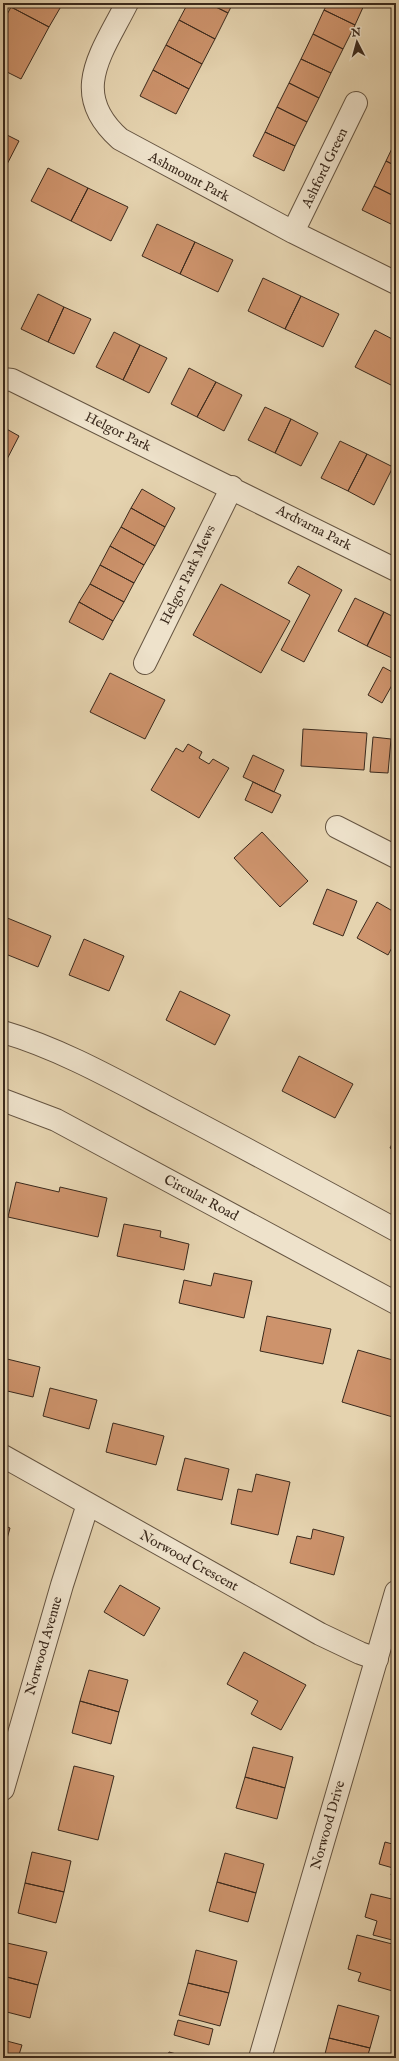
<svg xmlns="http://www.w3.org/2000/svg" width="399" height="2061" viewBox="0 0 399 2061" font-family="'IM FELL English',serif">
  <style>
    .building { fill: #cd936c; stroke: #3a291c }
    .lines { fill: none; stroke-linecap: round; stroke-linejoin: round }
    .street-casing { stroke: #655441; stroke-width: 24 }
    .street { stroke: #eee2cb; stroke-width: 22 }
    .labels { text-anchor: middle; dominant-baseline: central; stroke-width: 3.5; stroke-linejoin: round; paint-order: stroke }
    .street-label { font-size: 14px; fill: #3a291c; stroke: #eee2cb }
  </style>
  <rect width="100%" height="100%" fill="#e5d3af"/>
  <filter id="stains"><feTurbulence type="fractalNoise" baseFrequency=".005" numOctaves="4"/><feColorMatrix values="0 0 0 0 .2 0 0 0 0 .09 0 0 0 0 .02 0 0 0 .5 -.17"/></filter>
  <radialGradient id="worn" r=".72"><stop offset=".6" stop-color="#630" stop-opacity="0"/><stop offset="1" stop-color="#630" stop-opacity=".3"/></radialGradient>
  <path class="building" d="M13 3H63L49 27 11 7Z
    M188 3H208L228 13 215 39 179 20Z
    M208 3H233L228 13Z
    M328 3H365L355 25 324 10Z
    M11 7 49 27 21 79 3 70V22Z
    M324 10 355 25 343 49 313 34Z
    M179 20 215 39 202 64 166 45Z
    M313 34 343 49 331 73 301 59Z
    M166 45 202 64 189 89 153 70Z
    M301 59 331 73 319 98 289 83Z
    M153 70 189 89 176 114 140 96Z
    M289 83 319 98 307 122 277 107Z
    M277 107 307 122 295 146 265 132Z
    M265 132 295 146 284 171 253 156Z
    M3 133 19 141 3 172Z
    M396 140V166L386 161Z
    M386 161 396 166V197L374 186Z
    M48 168 88 188 71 221 31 201Z
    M374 186 396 197 395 226 362 210Z
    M88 188 128 207 111 241 71 221Z
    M157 224 195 242 180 274 142 256Z
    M195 242 233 260 218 292 180 274Z
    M3 273 7 274 3 300Z
    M263 278 301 296 285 329 248 311Z
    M38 294 64 307 48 342 21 329Z
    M301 296 339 314 323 347 285 329Z
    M64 307 91 319 74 354 48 342Z
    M375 330 396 341V380L393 386 355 367Z
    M114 332 140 345 123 380 96 367Z
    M140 345 167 358 149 393 123 380Z
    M189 368 216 382 197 417 171 404Z
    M216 382 242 395 224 431 197 417Z
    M265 407 291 419 275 453 248 440Z
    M291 419 318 433 301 466 275 453Z
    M3 427 19 436 5 463 3 462Z
    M340 441 367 454 348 491 321 478Z
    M367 454 393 467 374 505 348 491Z
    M142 489 175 508 165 527 131 508Z
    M131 508 165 527 155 546 121 527Z
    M121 527 155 546 144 565 110 546Z
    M110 546 144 565 134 583 100 565Z
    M100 565 134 583 124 602 90 584Z
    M298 566 342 590 304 662 281 650 310 595 288 583Z
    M90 584 124 602 113 621 79 602Z
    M221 584 290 621 261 673 193 635Z
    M355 598 384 612 367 646 338 631Z
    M79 602 113 621 103 640 69 622Z
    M384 612 396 618V660L367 646Z
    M383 667 396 674V678L382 703 368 695Z
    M110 673 165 700 145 739 90 712Z
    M303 729 367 733 364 770 301 766Z
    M373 737 391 739 388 773 370 772Z
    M188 744 202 752 199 758 209 764 213 759 229 768 199 818 151 790 176 748 183 752Z
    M253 755 284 770 274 792 243 777Z
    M253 782 281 795 272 813 245 800Z
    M262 832 308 881 280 907 234 858Z
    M327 889 357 901 343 936 313 924Z
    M377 902 396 913V940L388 955 357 938Z
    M5 917 51 936 38 967 3 953V923Z
    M84 939 124 956 109 991 69 975Z
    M180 991 230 1015 215 1045 166 1020Z
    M299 1056 353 1084 335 1118 282 1091Z
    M396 1136V1151L390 1148Z
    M16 1182 59 1192 60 1187 107 1198 98 1237 8 1217Z
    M124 1224 161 1231 160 1237 189 1244 184 1270 117 1256Z
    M214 1273 252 1281 244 1318 179 1303 184 1280 211 1286Z
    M267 1316 331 1329 323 1364 260 1351Z
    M358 1350 396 1361V1384L393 1393 396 1394V1418L342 1402Z
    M3 1358 40 1367 33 1397 3 1390Z
    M50 1388 97 1400 89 1429 43 1416Z
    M113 1423 164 1436 156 1465 106 1452Z
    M185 1458 229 1469 222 1500 177 1490Z
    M256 1474 290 1482 278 1535 231 1524 238 1489 252 1492Z
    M3 1525 10 1528 3 1553Z
    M313 1529 344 1537 334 1575 290 1563 297 1536 311 1539Z
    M120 1585 160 1608 144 1636 104 1612Z
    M244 1652 306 1685 281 1730 251 1714 258 1701 227 1684Z
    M89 1670 128 1680 119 1712 80 1701Z
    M80 1701 119 1712 111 1744 72 1733Z
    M253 1747 293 1757 285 1788 245 1777Z
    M74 1766 114 1776 98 1840 58 1830Z
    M245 1777 285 1788 277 1819 236 1808Z
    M385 1842 396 1845V1876L391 1875 393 1868 379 1864Z
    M32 1852 71 1861 64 1892 25 1883Z
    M225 1853 264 1864 256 1893 217 1882Z
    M217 1882 256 1893 248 1922 209 1911Z
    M25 1883 64 1892 56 1923 18 1913Z
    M371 1894 396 1900V1941L373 1935 377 1921 365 1917Z
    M357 1935 396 1945V1992L358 1981 361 1973 348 1969Z
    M7 1943 47 1952 38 1985 3 1976V1961Z
    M196 1950 237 1961 229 1993 188 1983Z
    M3 1976 38 1985 30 2018 3 2011Z
    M188 1983 229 1993 220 2026 179 2015Z
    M338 2005 379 2016 370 2048 329 2038Z
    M178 2020 213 2029 209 2045 174 2035Z
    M329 2038 370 2048 367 2058H324Z
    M3 2040 22 2045 18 2058H3Z
    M169 2052 191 2058H167Z"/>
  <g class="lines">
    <g class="street-casing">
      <path id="street" d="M127 3C102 53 68 93 120 139L293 232 396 283
        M293 232 356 103
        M3 379 12 380 396 570
        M145 663 232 487
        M337 827 396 857
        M3 1032C58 1048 112 1078 163 1105 241 1146 319 1188 396 1230
        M3 1100 56 1120 396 1303
        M3 1456 320 1634 360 1653 377 1659
        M3 1789 62 1585 88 1504
        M260 2058 396 1592"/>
    </g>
    <use href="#street" class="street"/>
  </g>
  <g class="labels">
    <g class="street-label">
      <text transform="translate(325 168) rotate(-64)">Ashford Green</text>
      <text transform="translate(189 177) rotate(28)">Ashmount Park</text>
      <text transform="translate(118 432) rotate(26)">Helgor Park</text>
      <text transform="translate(314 528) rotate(27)">Ardvarna Park</text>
      <text transform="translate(188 575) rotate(-64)">Helgor Park Mews</text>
      <text transform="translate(201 1198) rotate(28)">Circular Road</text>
      <text transform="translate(189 1561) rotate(29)">Norwood Crescent</text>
      <text transform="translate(44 1646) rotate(-74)">Norwood Avenue</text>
      <text transform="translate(328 1825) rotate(-74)">Norwood Drive</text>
    </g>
  </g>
  <rect width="399" height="2061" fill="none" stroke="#e5d3af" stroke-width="16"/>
  <rect x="4" y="4" width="391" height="2053" fill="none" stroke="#3a291c" stroke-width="2"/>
  <rect x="8" y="8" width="383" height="2045" fill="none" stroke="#3a291c"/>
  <g transform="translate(357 42) rotate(354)" stroke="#eee2cb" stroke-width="3" paint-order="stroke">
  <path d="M0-3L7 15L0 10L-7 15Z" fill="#3a291c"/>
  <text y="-6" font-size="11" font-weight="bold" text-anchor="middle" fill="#3a291c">N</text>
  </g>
  <rect width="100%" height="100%" filter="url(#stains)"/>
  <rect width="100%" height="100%" fill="url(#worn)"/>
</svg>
